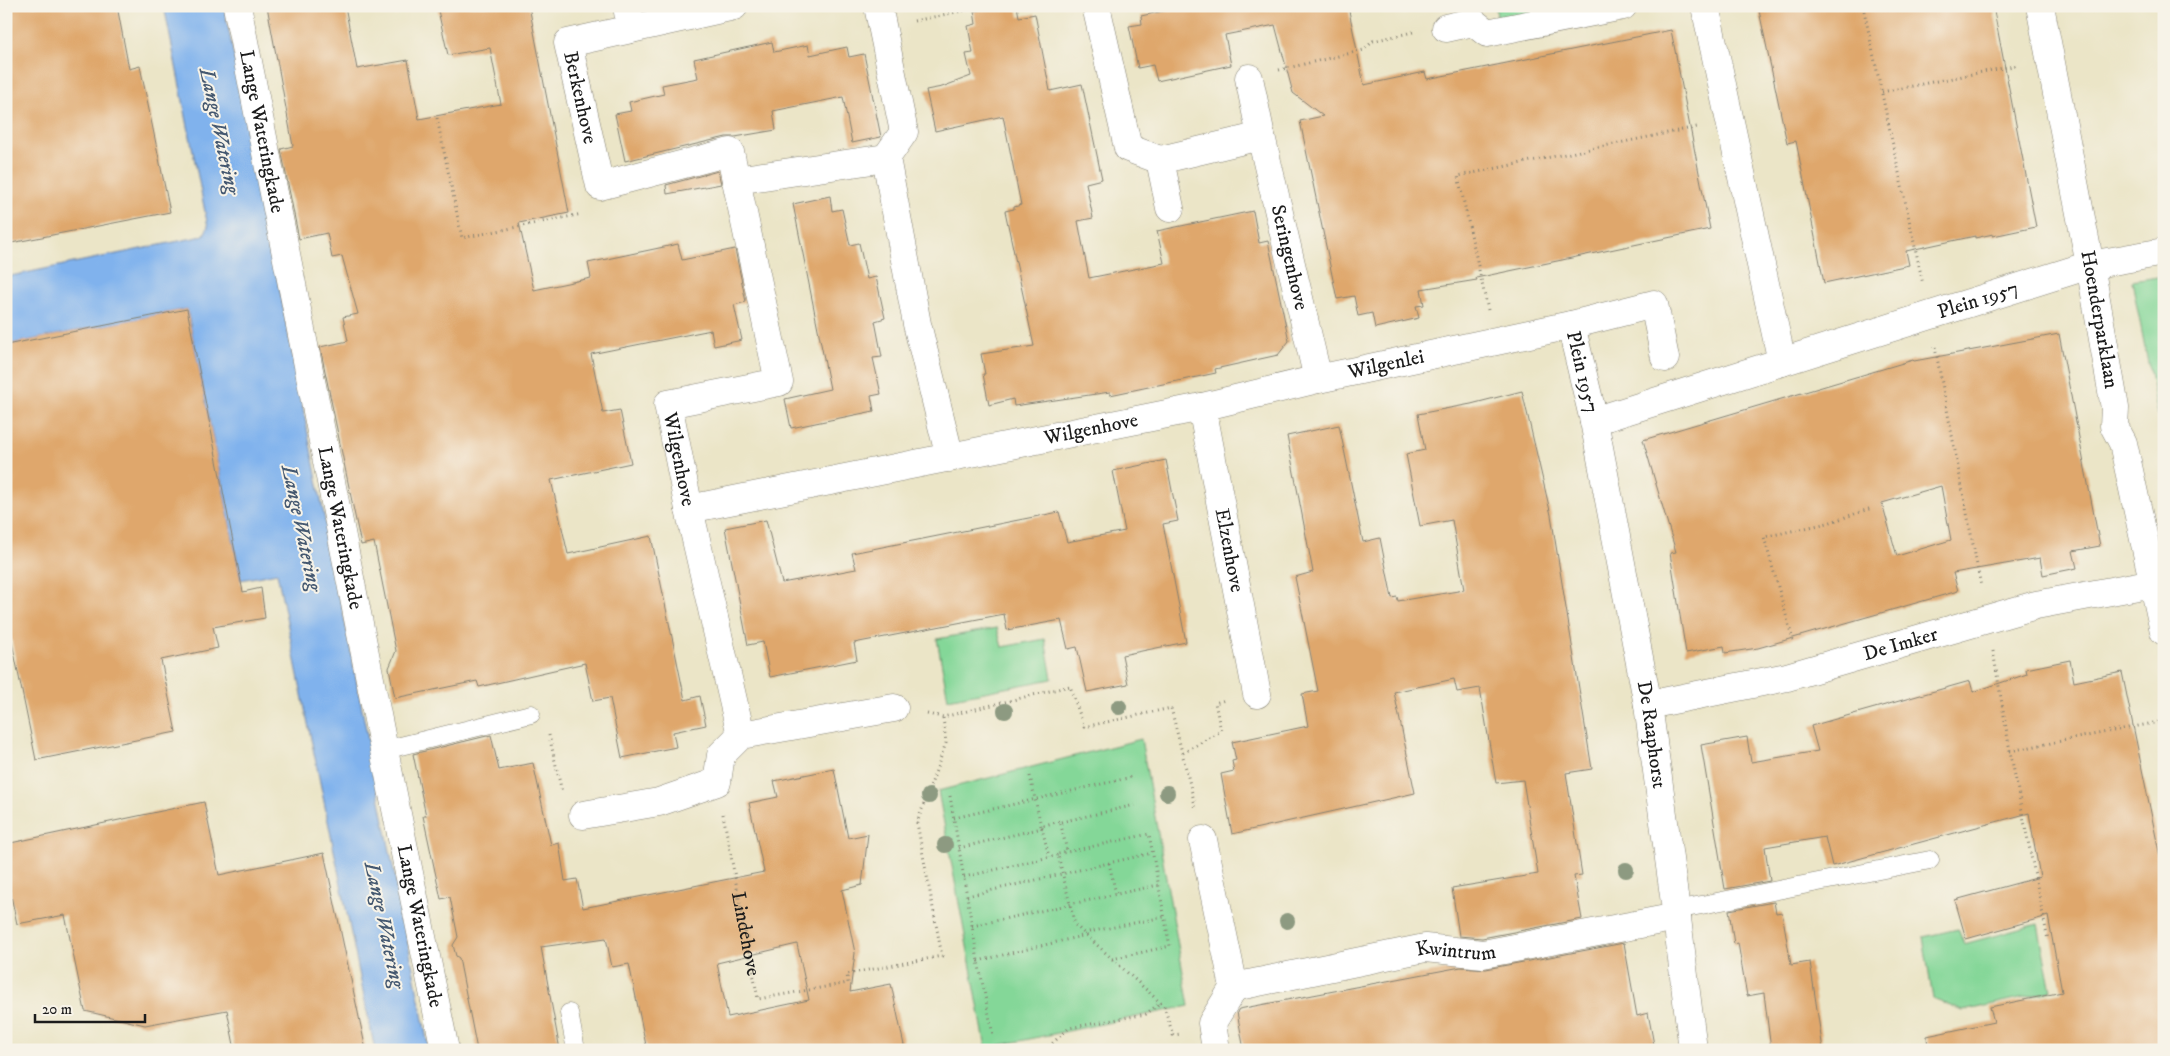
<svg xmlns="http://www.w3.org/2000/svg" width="2170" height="1056" viewBox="0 0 2170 1056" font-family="'IM FELL DW Pica',serif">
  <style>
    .green { fill: #84d798; stroke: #507a5a }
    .water { fill: #80b2ed; stroke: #4e6784 }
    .building { fill: #dfa76c; fill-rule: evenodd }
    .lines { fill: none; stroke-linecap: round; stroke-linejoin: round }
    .lane-casing { stroke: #848072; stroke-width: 19 }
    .street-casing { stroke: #848072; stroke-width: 29 }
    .path { stroke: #848072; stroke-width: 3; stroke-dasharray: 1 4; stroke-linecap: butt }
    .lane { stroke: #fff; stroke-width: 18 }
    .street { stroke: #fff; stroke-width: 28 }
    .tree { fill: #8d9a81 }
    .labels { text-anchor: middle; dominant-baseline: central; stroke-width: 4; stroke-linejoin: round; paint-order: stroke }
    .street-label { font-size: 20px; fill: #1c1c1c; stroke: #f7f3e8 }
    .water-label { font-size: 21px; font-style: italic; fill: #445870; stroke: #f7f3e8 }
  </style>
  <rect width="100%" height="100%" fill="#f7f3e8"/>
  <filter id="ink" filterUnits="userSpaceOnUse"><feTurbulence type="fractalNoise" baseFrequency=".02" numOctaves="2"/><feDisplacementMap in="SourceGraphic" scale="10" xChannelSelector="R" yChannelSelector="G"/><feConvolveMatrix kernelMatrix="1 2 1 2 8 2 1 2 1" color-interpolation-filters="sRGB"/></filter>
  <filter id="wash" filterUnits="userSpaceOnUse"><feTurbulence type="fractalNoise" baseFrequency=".0096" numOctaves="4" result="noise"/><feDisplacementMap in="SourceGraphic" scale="20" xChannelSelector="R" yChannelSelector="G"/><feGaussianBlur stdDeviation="1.12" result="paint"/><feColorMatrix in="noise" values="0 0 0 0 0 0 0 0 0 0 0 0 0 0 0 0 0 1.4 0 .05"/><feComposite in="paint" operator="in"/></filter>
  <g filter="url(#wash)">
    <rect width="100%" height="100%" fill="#ebe5c7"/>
    <path class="green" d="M1495 6H1593L1499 25Z
      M2164 276V445L2132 281Z
      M997 628 1002 647 1045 639 1052 679 948 699 937 639Z
      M1141 739 1189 1006 986 1048 938 791Z
      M2038 924 2051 991 1963 1011 1933 999 1923 937 1958 929 1964 944Z"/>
    <path class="water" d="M164 6H224L429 1050H375L277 573 241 580 187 309 6 345V277L203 236 208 227Z"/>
    <g id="blocks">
      <path class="building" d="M6 6H117L129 69 140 66 170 212 6 244Z
        M267 6H345L357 69 408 60 419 119 501 104 490 48 448 55 437 6H529L569 213 519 223 534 290 591 278 588 263 678 244 682 260 735 249 746 302 734 305 742 340 714 346 711 330 591 354 603 413 620 410 631 463 551 480 568 554 651 536 685 700 700 696 706 725 673 732 676 747 622 758 610 698 593 701 585 663 479 687 477 681 395 698 389 668 396 651 374 542 361 545 320 347 348 341 343 317 358 314 342 256 332 258 327 233 299 239 281 149 293 146Z
        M997 6H1017L1019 17 1035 14 1050 91 1082 84 1102 179 1086 183 1093 218 1078 221 1089 278 1164 263 1157 231 1253 211 1259 243 1268 241 1289 341 1278 355 1215 369 1216 373 1110 395V392L1014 406 1013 399 989 405 983 374H985L981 354 1034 346 1005 211 1014 209V207L1021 205 1003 116 935 131 926 90 942 87 971 76 966 54 973 53 968 26 976 24 974 11Z
        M1186 6H1348L1364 85 1425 72 1427 79 1671 30 1710 229 1476 278 1477 280 1421 289 1424 305 1416 306 1419 318 1375 328 1372 313 1358 316 1354 296 1337 299 1300 121 1323 116 1293 93 1275 25 1225 35 1231 65 1157 81 1153 65 1138 68 1129 26 1142 24 1141 16Z
        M1758 6H1993L2036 227 1993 236V234L1975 238V236L1906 251 1909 265 1824 283 1796 141 1787 143Z
        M772 42 774 52 808 45 810 55 847 47 849 57 864 54 881 137 852 143 843 97 773 111 776 130 735 137H726L625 161 615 114 631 111 629 102 664 94 662 85 698 78 694 59Z
        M718 171 721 184 667 194 666 185Z
        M830 196 832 211 842 209 850 245 859 243 867 279 876 277 885 318 875 321 882 357 873 358 881 394 871 396 874 411 791 428 785 399 830 389 793 204Z
        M187 309 243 592 261 588 265 618 213 627 218 648 161 660 176 732 36 760 6 613V345Z
        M2059 334 2100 546 2073 551 2077 568 2043 575 2040 558 1953 573 1958 591 1758 648 1725 653 1724 646 1686 653 1670 553 1676 552 1643 440 1913 360 1914 361 1990 347ZM1941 486 1951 540 1897 556 1882 503Z
        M1522 391 1551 515 1592 769 1566 773 1582 875 1574 876 1582 919 1482 938 1459 936 1452 888 1538 874 1523 780 1496 783 1480 688 1457 692 1454 679 1394 692 1415 793 1232 834 1221 774 1234 771 1232 761 1236 760 1232 742 1308 726 1302 694 1318 691 1295 577 1313 572 1287 436 1339 425 1363 542 1380 538 1392 598 1397 597 1398 601 1464 590 1452 520 1420 526 1406 454 1425 450 1418 414 1471 404Z
        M1166 460 1178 521 1163 524 1186 642 1122 655 1128 684 1087 692 1077 647 1068 649 1061 620 1007 630 1004 614 854 643 857 660 770 677 763 642 748 645 725 528 766 520 782 583 856 569 852 553 1059 512 1067 542 1125 531 1113 471Z
        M2070 660 2074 682 2122 672 2164 876V1050H1928L1927 1036 1994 1022 1990 1007 2062 992 2048 916 1966 939 1955 900 2040 877 2029 813 1832 866 1825 837 1765 847 1770 881 1725 889 1701 745 1747 737 1751 762 1818 751 1811 726 1970 681 1973 692 2027 674 2026 669Z
        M491 735 499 770 533 763 551 845 559 843 565 881 577 879 583 908 764 872 749 803 778 797 774 781 834 769 848 838 868 834 862 885 842 890 855 953 850 992 891 984 905 1050H647L629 964 612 967 606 938 541 947 560 1050H477L459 958 456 956 453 945 458 937 450 897 441 899 423 816H426L413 754ZM797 944 809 1000 728 1017 717 963Z
        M204 802 219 875 324 853 366 1050H235L227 1010 145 1025 85 1011 65 915 17 924 6 872V844Z
        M1774 902 1776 913 1782 912 1791 965 1810 962 1823 1050H1771L1764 993 1747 996 1738 943 1734 944 1729 910Z
        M1624 943 1637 1016 1648 1013 1655 1050H1244L1237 1012 1239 1009 1461 967 1486 969Z"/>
    </g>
  </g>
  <g filter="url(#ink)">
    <use href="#blocks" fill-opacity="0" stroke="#848072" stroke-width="1"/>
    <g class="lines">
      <g class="lane-casing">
        <path id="lane" d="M384 750 531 714
          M1676 910 1930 860
          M569 1013 576 1050"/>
      </g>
      <g class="street-casing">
        <g id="street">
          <path id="s2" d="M237 6 384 750 445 1050"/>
          <path d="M627 6 631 29"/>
          <path id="s3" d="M734 6 568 43 600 186 730 152 736 180 886 158"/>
          <path d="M878 6 904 132 886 158 917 324 950 458"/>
          <path d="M1096 6 1128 148 1160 160 1170 208"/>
          <path d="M1705 6 1782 362"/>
          <path id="s4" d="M2040 6 2090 265 2115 408 2114 426 2123 443 2164 631"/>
          <path d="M1446 28 1473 22 1487 33 1623 6"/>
          <path id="s5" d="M1249 78 1261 136 1318 379"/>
          <path d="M1160 160 1261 136"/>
          <path id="s6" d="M736 180 779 382 668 404 689 509 741 735"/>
          <path id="s7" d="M1665 358 1654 304 1571 325 1594 421 2090 265 2164 252"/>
          <path id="s8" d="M1202 407 1257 694"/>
          <path id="s9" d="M1594 421 1648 705 1676 910 1693 1050"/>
          <path id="s10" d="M689 509 1202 407 1318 379 1571 325"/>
          <path id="s11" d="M1648 705 1787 677 2036 605 2154 583"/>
          <path d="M583 815 659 802 717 782 721 755 741 735 894 708"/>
          <path d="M1203 840 1234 987 1212 1023 1216 1050"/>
          <path id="s12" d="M1234 987 1425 948 1483 954 1677 917"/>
        </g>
      </g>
      <g class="path">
        <path d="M1863 6 1923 284"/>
        <path d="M914 21 985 6"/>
        <path d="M1279 70 1364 50 1373 41 1413 32"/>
        <path d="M1882 92 2018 65"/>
        <path d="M437 118 462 238 582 214"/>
        <path d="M1488 310 1458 176 1697 127"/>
        <path d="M1935 347 1981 586"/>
        <path d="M1793 640 1764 537 1828 523 1872 508"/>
        <path d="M1993 651 2010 751 2048 940"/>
        <path d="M927 714 943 717 1070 686 1084 727 1171 708 1196 809"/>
        <path d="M549 735 562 792"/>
        <path d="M2010 751 2164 721"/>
        <path d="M1183 753 1221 731 1215 703 1225 700"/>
        <path d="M1030 776 1041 826"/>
        <path d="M950 796 978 961 993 1035"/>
        <path id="s1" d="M723 814 758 999 848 983 847 974 942 956 917 823 946 743 943 717"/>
        <path d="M954 818 1132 777"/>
        <path d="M1061 822 1135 805"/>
        <path d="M1042 828 1041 826 1060 821 1067 851"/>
        <path d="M959 848 1042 828 1049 857"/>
        <path d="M1109 863 1116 894"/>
        <path d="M964 877 1058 855"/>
        <path d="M967 896 1152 853"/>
        <path d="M972 926 1158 885"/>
        <path d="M1084 933 1164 917"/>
        <path d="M1112 959 1170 946 1149 834 1058 854V855L1075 925 1164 1006 1173 1035 1181 1034"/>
        <path d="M978 961 1086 935"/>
        <path d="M1045 1050 1069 1028 1146 1014 1160 1003"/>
      </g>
      <use href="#lane" class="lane"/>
      <use href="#street" class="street"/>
    </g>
    <g class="tree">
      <circle cx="1119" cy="707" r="8"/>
      <circle cx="1005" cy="711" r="8"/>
      <circle cx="1167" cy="793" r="8"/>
      <circle cx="929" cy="796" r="8"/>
      <circle cx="945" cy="845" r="8"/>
      <circle cx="1626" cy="870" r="8"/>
      <circle cx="1287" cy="921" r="8"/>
    </g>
  </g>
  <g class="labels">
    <g class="street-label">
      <text stroke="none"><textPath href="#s3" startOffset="226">Berkenhove</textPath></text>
      <text stroke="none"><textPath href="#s2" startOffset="128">Lange Wateringkade</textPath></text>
      <text stroke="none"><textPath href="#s5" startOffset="184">Seringenhove</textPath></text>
      <text stroke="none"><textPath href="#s7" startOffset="642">Plein 1957</textPath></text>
      <text stroke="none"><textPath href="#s4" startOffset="319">Hoenderparklaan</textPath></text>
      <text stroke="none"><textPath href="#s10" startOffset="712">Wilgenlei</textPath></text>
      <text stroke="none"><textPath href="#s7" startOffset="189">Plein 1957</textPath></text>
      <text stroke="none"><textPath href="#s10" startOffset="410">Wilgenhove</textPath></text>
      <text stroke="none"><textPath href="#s6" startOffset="376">Wilgenhove</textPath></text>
      <text stroke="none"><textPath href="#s2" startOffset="532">Lange Wateringkade</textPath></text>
      <text stroke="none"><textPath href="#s8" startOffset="146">Elzenhove</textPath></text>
      <text stroke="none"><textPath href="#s11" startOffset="260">De Imker</textPath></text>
      <text stroke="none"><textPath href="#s9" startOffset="319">De Raaphorst</textPath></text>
      <text stroke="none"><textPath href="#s2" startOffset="938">Lange Wateringkade</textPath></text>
      <text stroke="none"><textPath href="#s1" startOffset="122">Lindehove</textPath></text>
      <text stroke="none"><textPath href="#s12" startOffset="226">Kwintrum</textPath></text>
    </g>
    <g class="water-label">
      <text transform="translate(219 131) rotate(78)">Lange Watering</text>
      <text transform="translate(301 528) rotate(78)">Lange Watering</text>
      <text transform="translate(384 925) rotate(78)">Lange Watering</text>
    </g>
  </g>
  <rect width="2170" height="1056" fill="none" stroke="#f7f3e8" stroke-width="25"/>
  <path d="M35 1014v8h110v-8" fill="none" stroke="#1c1c1c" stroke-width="2.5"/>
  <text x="42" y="1014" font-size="15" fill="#1c1c1c" stroke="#f7f3e8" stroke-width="4" paint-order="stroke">20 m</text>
</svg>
